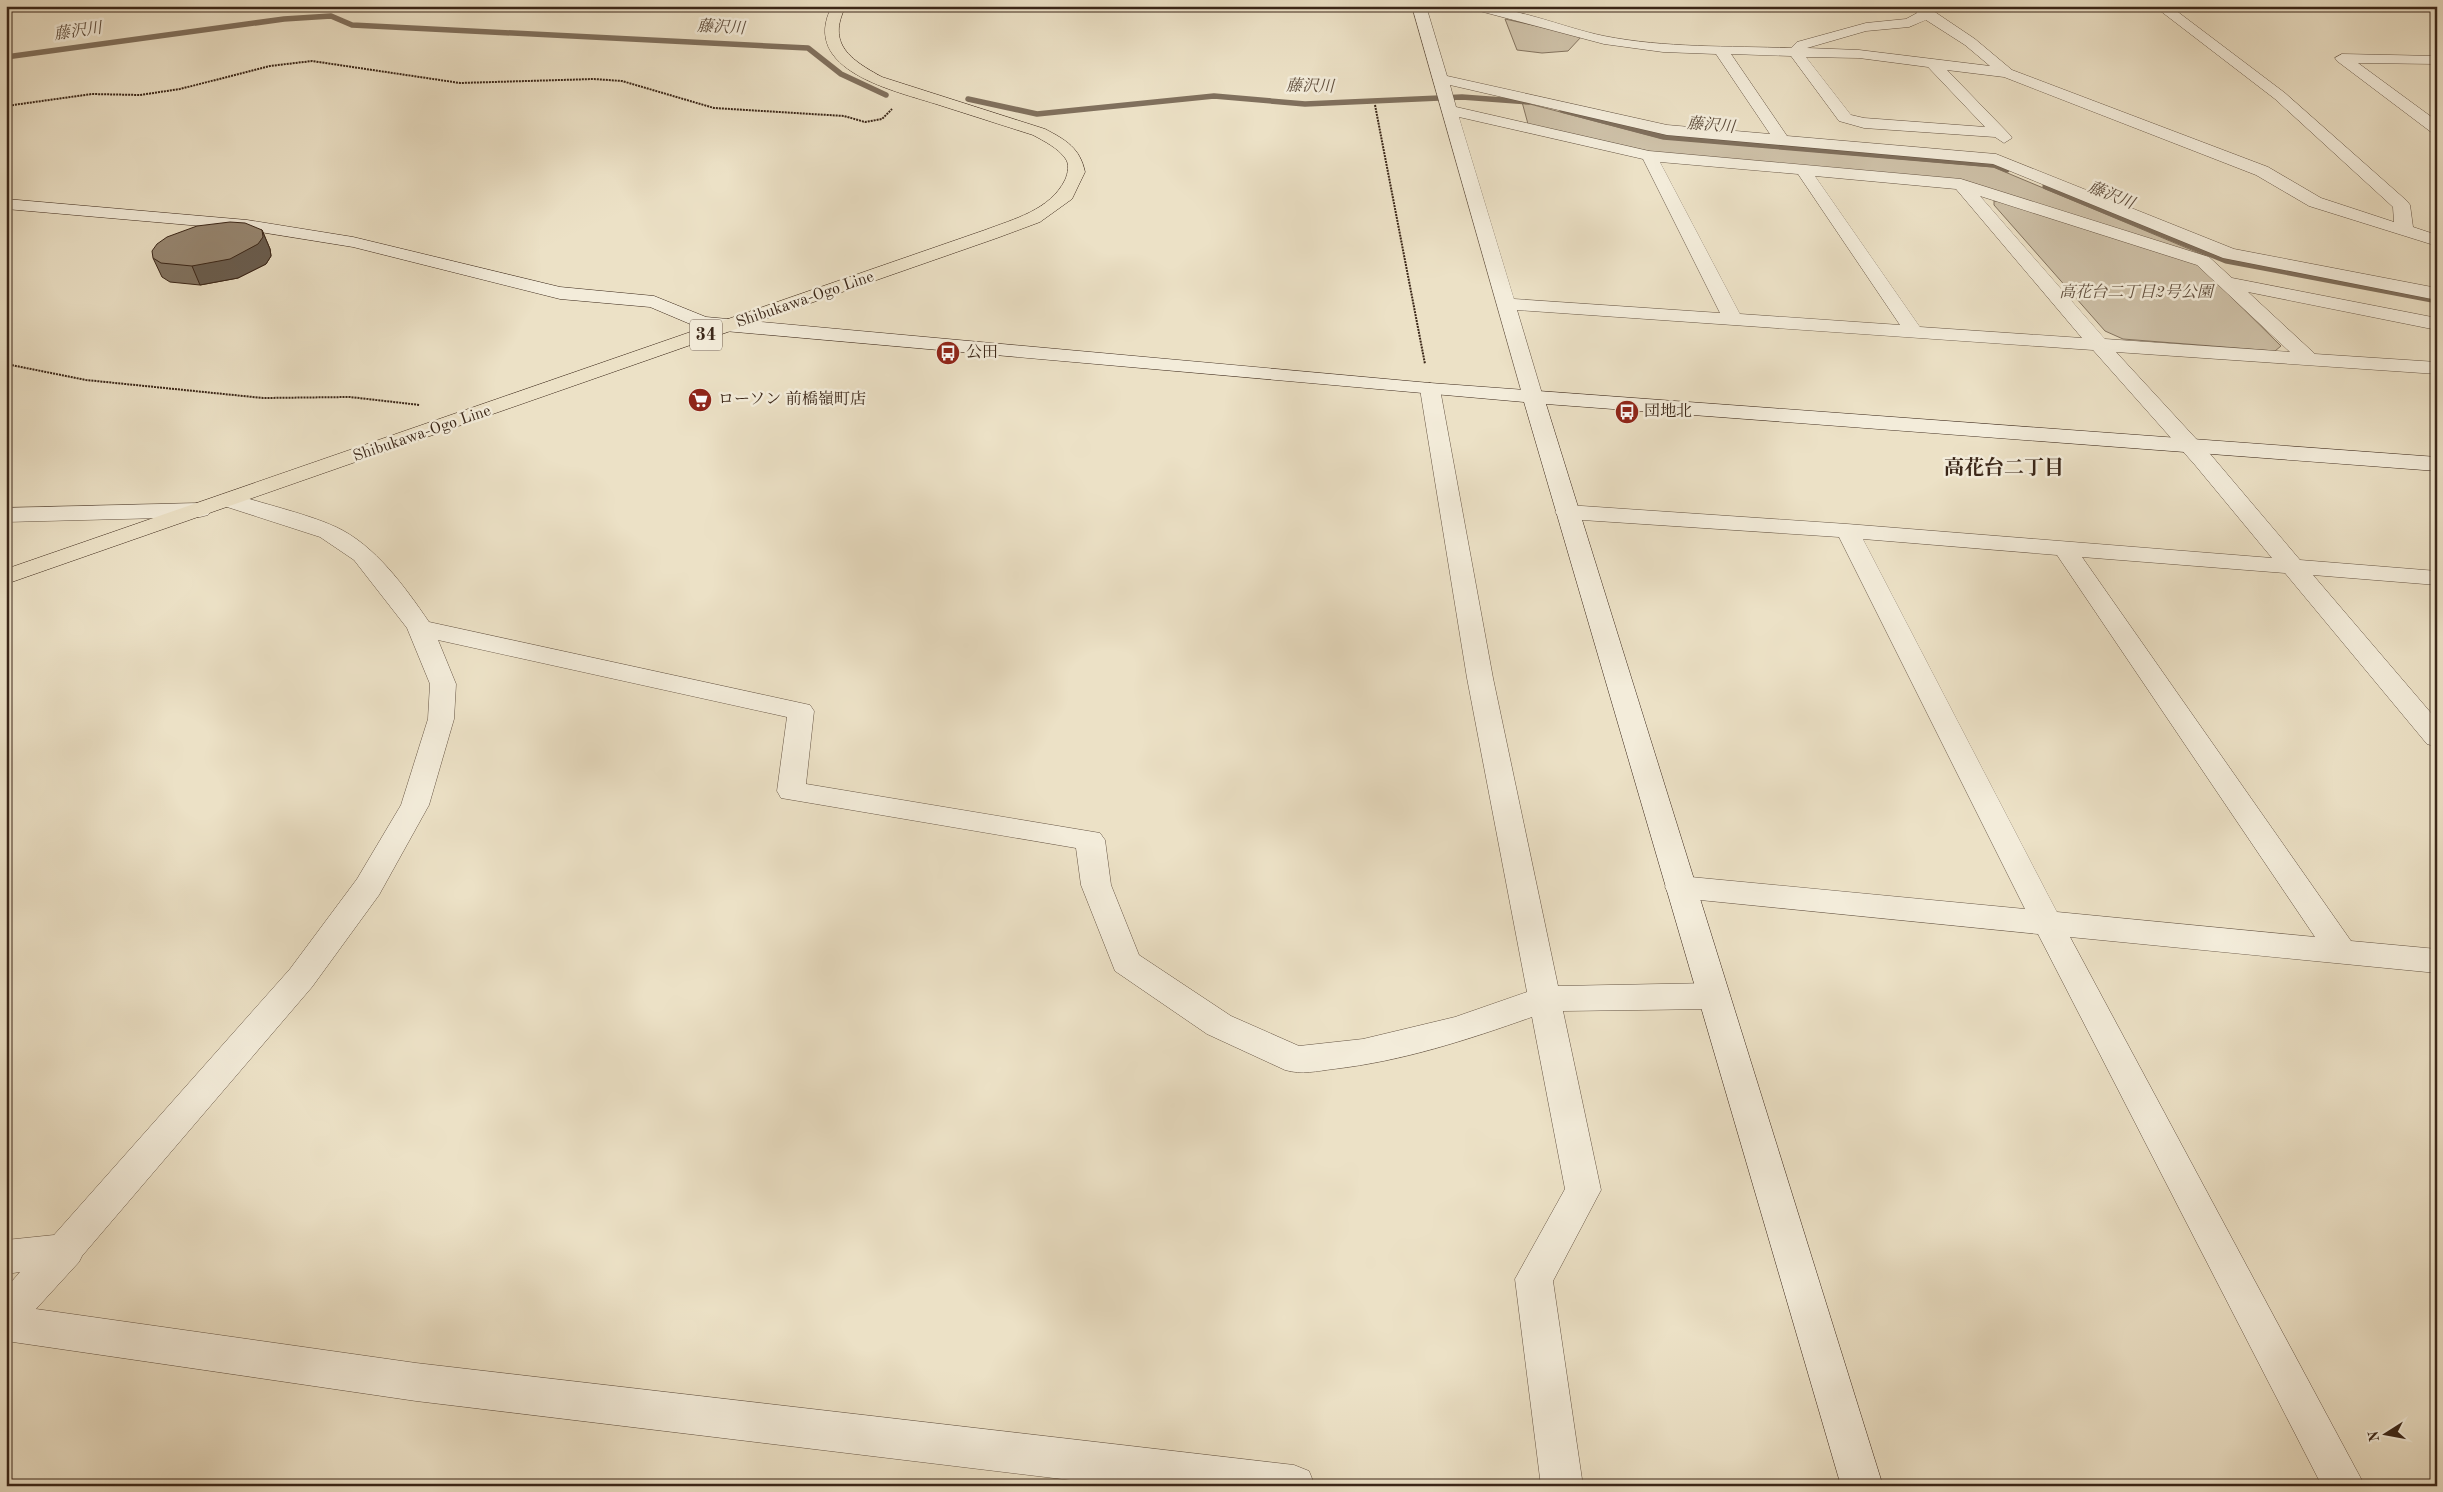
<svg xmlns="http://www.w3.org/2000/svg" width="2443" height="1492" viewBox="0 0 2443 1492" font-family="'Old Standard TT','Noto Serif JP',serif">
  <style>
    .green { fill: #cec1a8; stroke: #847460 }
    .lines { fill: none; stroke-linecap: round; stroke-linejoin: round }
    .stream-far1 { stroke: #80705d; stroke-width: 5.5 }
    .stream { stroke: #80705d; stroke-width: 7 }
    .street-casing { stroke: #654; stroke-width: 1 }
    .secondary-casing { stroke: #3a2618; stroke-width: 1 }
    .primary-casing { stroke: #3a2618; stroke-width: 1 }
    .path { stroke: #3a2618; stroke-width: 2; stroke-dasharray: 2 1; stroke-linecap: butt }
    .street { fill: #f3ecda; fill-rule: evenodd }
    .secondary { fill: #f3ecda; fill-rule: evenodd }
    .primary { fill: #ece1c6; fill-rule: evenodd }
    .wall { fill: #827462; stroke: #3a2618 }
    .shaded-wall { fill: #6a5e50; stroke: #3a2618 }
    .building { fill: #978772; stroke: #3a2618 }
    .labels { text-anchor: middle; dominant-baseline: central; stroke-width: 5; stroke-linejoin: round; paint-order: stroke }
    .far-water-label { font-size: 16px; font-style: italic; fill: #5d4b3a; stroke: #f3ecda }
    .far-park-label { font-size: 16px; font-style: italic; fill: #5f4d3c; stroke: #f3ecda }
    .far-street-label { font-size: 16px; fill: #3a2618; stroke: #f3ecda }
    .far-poi-label { font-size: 16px; fill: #3a2618; stroke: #f3ecda; text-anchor: start }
    .shield { fill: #f3ecda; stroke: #726152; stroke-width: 1 }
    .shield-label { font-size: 18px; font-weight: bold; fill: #3a2618 }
    .neighbourhood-label { font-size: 20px; font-weight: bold; fill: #3a2618; stroke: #f3ecda }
  </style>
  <rect width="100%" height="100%" fill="#ece1c6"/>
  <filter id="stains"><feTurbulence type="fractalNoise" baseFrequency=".004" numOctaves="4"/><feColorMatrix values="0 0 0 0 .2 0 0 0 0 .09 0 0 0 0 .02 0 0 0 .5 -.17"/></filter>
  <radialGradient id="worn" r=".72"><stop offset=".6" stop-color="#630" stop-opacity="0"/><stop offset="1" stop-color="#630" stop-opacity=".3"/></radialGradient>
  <path class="green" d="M1505 19 1582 36 1568 51 1542 53 1517 50Z
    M1522 102 1660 138 1993 167 2206 256 2205 258 1963 180 1652 152 1528 124Z
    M1994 201H2002L2196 262 2281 346 2275 351 2123 339 2105 331 1994 205Z"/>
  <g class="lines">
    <path class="stream-far1" d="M6 57 284 19 331 16 352 25 808 48 841 74 886 95
      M968 99 1037 114 1214 96 1305 104 1462 97 1529 102
      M1562 110 1664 137 1995 165 2007 170"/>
    <path class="stream" d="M2046 186 2226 260 2437 300"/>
    <g class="street-casing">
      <path id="street" d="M1412 6H1426L1447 76 1667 125 1770 134 1716 54 1663 52 1604 44 1472 9 1470 6C1516 6 1560 27 1604 36 1665 48 1729 46 1791 48L1797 42 1866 23 1906 19 1917 13 1911 6H1926L1975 39 2012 70 2268 167 2321 198 2394 222 2393 207 2275 99 2154 6H2170L2285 93 2407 201 2410 205 2413 227 2437 235V246L2309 206 2256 175 2004 77 1947 70 2010 135 2012 138 2004 143 1995 137 1864 128 1839 121 1791 56 1731 54 1787 136 1996 154 2234 249 2437 288V300L2223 258 1993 164 1667 135 1450 85 1456 107 1649 151 1961 179 2209 257 2232 278 2437 318V330L2248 292 2315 354 2437 362V374L2116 352 2211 455 2300 560 2437 571V585L2313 575 2437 720V747L2427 744 2285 573 2082 557 2351 941 2437 949V973L2070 937 2365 1486H2322L2038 934 1680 898 1669 895 1665 887 1669 879 1680 876 2025 909 1839 537 1567 519 1559 517 1555 512 1559 507 1567 505 1847 524 2272 558 2195 465 2093 350 1517 310 1543 397 1540 401 1533 403 1526 401 1523 397ZM1926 20 1965 45 1990 66 1859 50 1807 48 1866 31 1909 27ZM1806 57 1859 58 1928 67 1985 127 1864 118 1851 115ZM1459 117 1643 159 1720 313 1514 299ZM1660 162 1798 174 1900 325 1740 314ZM1815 176 1956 189 2082 338 1920 327ZM1980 196 2197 265 2290 352 2105 339ZM1863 539 2057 555 2315 937 2057 912Z
        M2342 54 2437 56V64L2358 63 2437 121V134L2431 132 2337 61 2335 58Z
        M1430 383 1437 385 1440 389 1493 678 1558 986 1713 983 1724 987 1729 996 1724 1005 1713 1009 1563 1011 1601 1190 1553 1281 1583 1486H1541L1515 1279 1565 1189 1532 1017C1467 1040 1403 1061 1334 1069 1317 1071 1302 1075 1285 1070L1207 1034 1115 971 1081 885 1076 848 781 798 777 791 787 717 438 640 456 684 454 719 429 805 379 895 312 987 82 1256 79 1262 36 1309 416 1363 1294 1465 1309 1471 1315 1486H1120L416 1401 6 1341V1288L20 1272 6 1274V1240L54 1235 290 969 357 879 401 805 428 719 430 684 407 628 354 560 320 537 221 505 218 500 221 495 229 493 237 495C267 505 308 514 336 527 375 545 405 587 429 622L810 705 814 711 806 784 1100 833 1105 840 1111 885 1139 955 1231 1016 1299 1046 1363 1039 1455 1017 1527 992 1467 678 1420 389 1423 385Z
        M200 503 208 505 212 510 208 515 200 517 6 522V508Z"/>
    </g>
    <g class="secondary-casing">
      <path id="secondary" d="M6 199 247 220 353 237 560 287 654 296 706 317 1430 383 2437 457V471L1546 404 1883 1486H1841L1524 402 702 329 650 307 560 299 353 247 247 230 6 209Z"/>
    </g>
    <g class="primary-casing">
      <path id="primary" d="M832 6H846C826 44 851 60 882 77L1045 129C1066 140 1080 148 1085 172L1072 199 1040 222 997 238 6 584V569L985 230C1014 219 1050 210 1065 180 1068 173 1070 164 1065 158 1058 148 1044 141 1033 135 1002 125 970 115 939 105 896 91 798 71 832 6Z"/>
    </g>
    <path class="path" d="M1375 105 1425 364
      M6 106 92 94 140 95 180 89 270 66 312 61 460 83 594 79 622 81 714 108 844 116 865 122 882 119 892 109
      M6 364 86 380 263 398 350 397 420 405"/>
    <use href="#street" class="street"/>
    <use href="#secondary" class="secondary"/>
    <use href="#primary" class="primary"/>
  </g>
  <path class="wall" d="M262 230 270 249 271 256 266 264 238 278 200 285 170 282 162 277 153 258Z"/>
  <path class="shaded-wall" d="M262 230 270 249 271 256 266 264 238 278 200 285 192 266Z"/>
  <path class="building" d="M230 222 245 223 262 230 263 237 258 244 230 259 192 266 161 263 153 258 152 251 157 244 167 237 197 226Z"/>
  <defs>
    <g id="bus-disc" transform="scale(1.25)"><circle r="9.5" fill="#8f2418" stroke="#f3ecda"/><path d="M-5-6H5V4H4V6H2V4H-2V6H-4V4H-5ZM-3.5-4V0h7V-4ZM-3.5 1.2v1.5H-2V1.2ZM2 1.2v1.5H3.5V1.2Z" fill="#fff"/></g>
    <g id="supermarket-disc" transform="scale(1.25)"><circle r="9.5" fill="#8f2418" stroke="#f3ecda"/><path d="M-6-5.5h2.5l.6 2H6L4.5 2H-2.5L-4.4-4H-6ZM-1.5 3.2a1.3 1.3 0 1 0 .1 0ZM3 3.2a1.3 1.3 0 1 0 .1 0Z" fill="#fff"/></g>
  </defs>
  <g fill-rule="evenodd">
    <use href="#bus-disc" x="948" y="353"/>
    <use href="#supermarket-disc" x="700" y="400"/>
    <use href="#bus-disc" x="1627" y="412"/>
  </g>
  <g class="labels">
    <g class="far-water-label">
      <text transform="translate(721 28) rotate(3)">藤沢川</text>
      <text transform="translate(78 32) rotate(-8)">藤沢川</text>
      <text transform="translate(1310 87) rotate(1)">藤沢川</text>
      <text transform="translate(1711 126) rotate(5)">藤沢川</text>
      <text transform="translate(2111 196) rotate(22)">藤沢川</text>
    </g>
    <g class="far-park-label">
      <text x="2136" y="293">高花台二丁目2号公園</text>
    </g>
    <g class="far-street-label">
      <text transform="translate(805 300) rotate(-19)">Shibukawa-Ogo Line</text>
      <text transform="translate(422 434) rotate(-19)">Shibukawa-Ogo Line</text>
    </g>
    <g class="far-poi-label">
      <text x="966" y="353">公田</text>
      <text x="718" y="400">ローソン 前橋嶺町店</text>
      <text x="1644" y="412">団地北</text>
    </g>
    <rect class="shield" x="690" y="319.5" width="32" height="31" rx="4"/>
    <g class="shield-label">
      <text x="706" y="335">34</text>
    </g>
    <g class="neighbourhood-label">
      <text x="2004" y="469">高花台二丁目</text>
    </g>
  </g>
  <rect width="2443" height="1492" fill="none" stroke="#ece1c6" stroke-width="25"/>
  <rect x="8" y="8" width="2428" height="1477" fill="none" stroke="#3a2618" stroke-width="2.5"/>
  <rect x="12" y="12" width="2418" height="1467" fill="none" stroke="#3a2618"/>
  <g transform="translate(2386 1434) rotate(259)" stroke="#f3ecda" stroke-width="4" paint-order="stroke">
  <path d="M0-4L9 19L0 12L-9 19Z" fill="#3a2618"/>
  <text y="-8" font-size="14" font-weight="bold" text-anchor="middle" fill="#3a2618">N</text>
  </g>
  <rect width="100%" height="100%" filter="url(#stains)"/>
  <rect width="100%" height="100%" fill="url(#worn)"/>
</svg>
